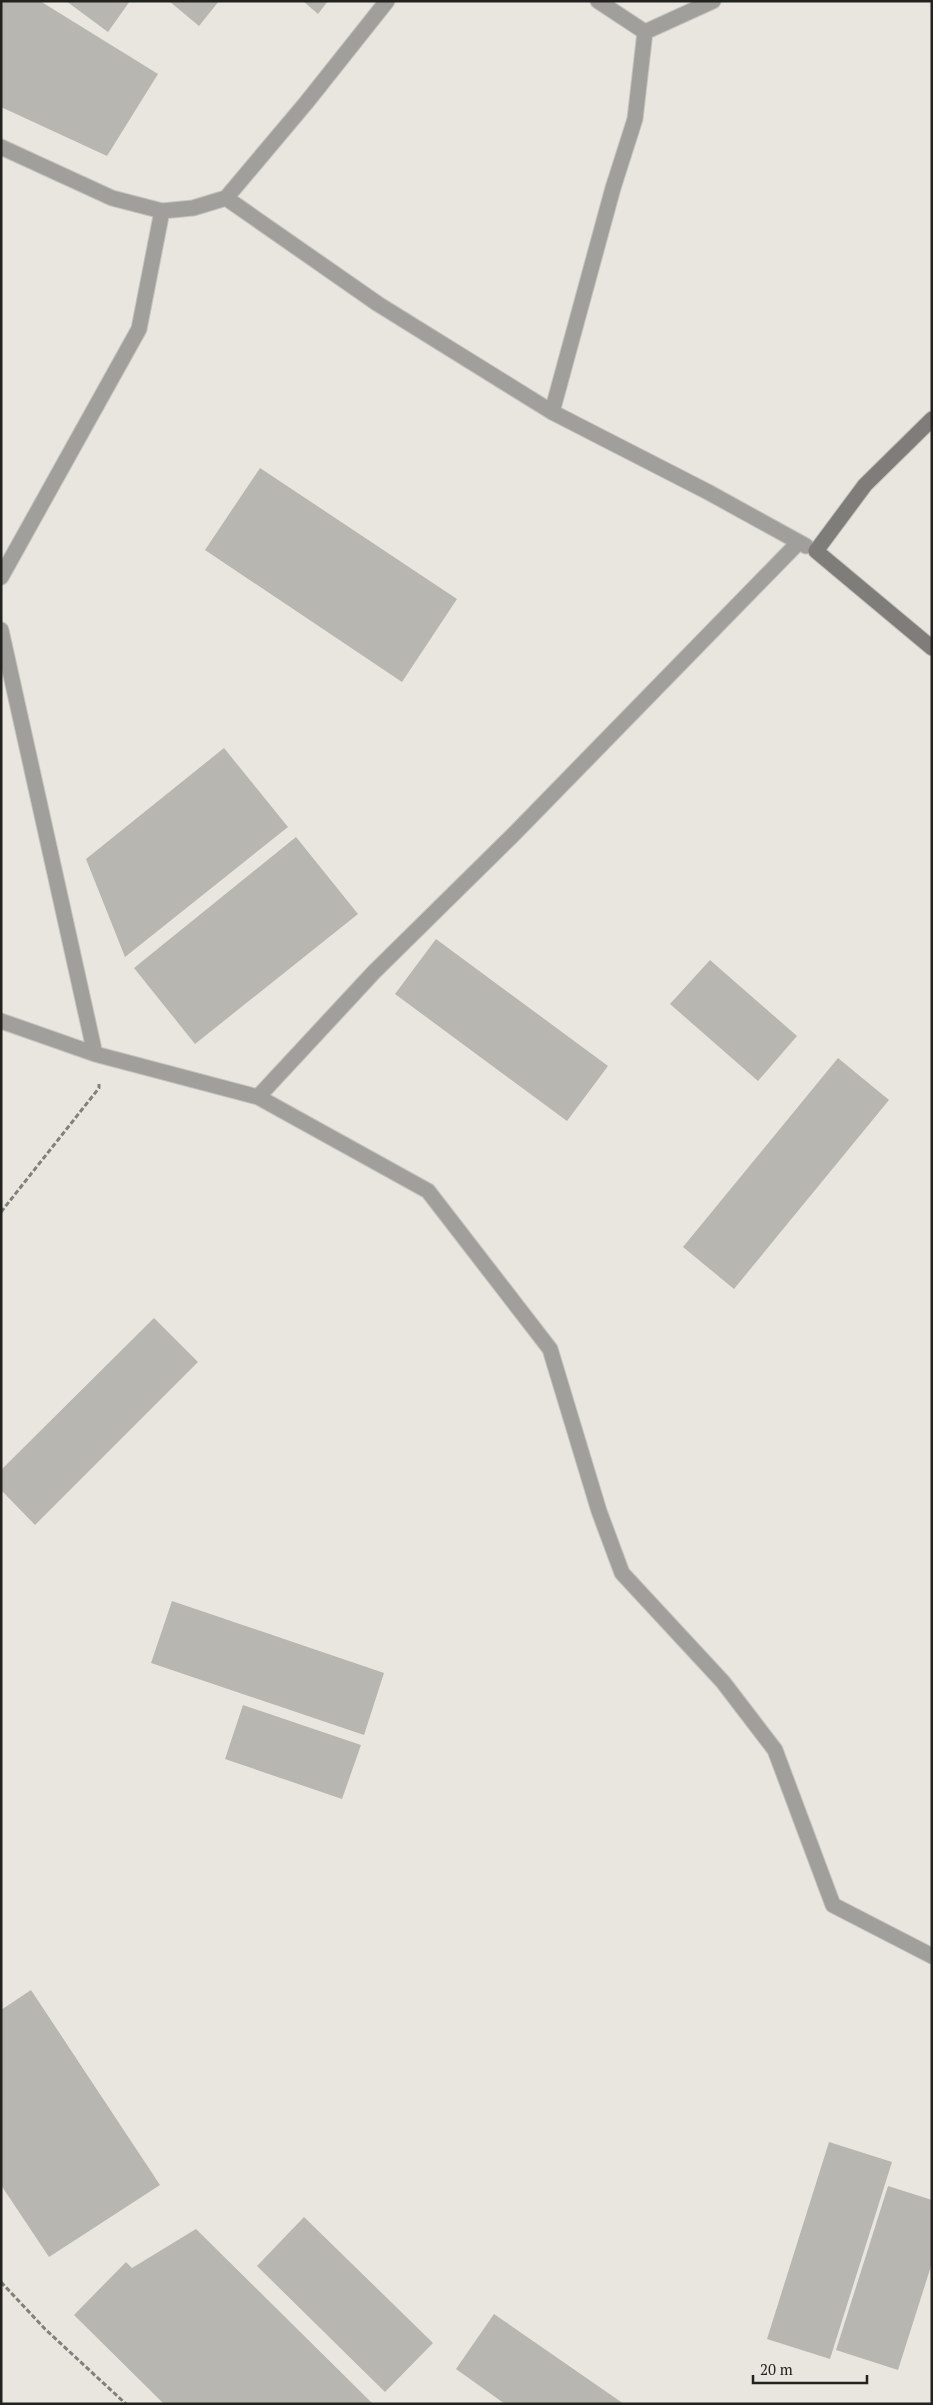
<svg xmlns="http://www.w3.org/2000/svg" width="933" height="2405" viewBox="0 0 933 2405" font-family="'PT Serif',serif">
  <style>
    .building { fill: #b8b6b0 }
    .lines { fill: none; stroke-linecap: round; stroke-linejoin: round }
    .street-casing { stroke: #c4c3bc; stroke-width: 17 }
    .secondary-casing { stroke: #c4c3bc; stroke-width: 17 }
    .path { stroke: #81807b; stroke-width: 3; stroke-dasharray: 5 2.5; stroke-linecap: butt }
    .street { stroke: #a09f9c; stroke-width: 15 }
    .secondary { stroke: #7e7d79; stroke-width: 15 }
  </style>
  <rect width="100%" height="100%" fill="#e8e6df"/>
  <path class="building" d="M1 1H40L158 74 107 156 1 107Z
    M66 1H130L108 32Z
    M169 1H219L199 26Z
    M303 1H328L318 14Z
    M260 468 457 599 402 682 205 550Z
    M224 748 288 827 125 957 86 859Z
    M296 837 358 914 195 1044 134 968Z
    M436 939 608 1066 567 1121 395 994Z
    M710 960 797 1036 758 1081 670 1004Z
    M838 1058 889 1100 734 1289 683 1247Z
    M154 1318 198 1362 35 1525 1 1490V1470Z
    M172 1601 384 1673 364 1735 151 1663Z
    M243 1705 361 1745 342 1799 225 1759Z
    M31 1990 160 2185 49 2257 1 2185V2010Z
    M829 2142 892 2162 830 2359 767 2339Z
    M888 2186 932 2200V2263L898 2370 836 2350Z
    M304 2217 433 2343 385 2392 257 2266Z
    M196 2229 373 2404H164L74 2315 126 2262 132 2268Z
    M494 2314 624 2404H505L456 2369Z"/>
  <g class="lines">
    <g class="street-casing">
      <path id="street" d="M598 1 645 32
        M1 147 112 198 162 211 193 208 226 198 306 103 387 1
        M226 198 378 304 552 412 708 492 806 546
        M552 412 613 188 635 119 645 32 713 1
        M1 577 139 329 162 211
        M1 630 95 1054
        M1 1021 95 1054 258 1097 428 1191 550 1349 599 1511 622 1573 723 1682 775 1750 833 1905 932 1956
        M258 1097 374 972 515 833 799 542"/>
    </g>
    <g class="secondary-casing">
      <path id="secondary" d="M932 419 865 485 816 551 932 648"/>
    </g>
    <path class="path" d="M1 1212 99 1088V1084
      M1 2282 45 2329 126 2404"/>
    <use href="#street" class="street"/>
    <use href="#secondary" class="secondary"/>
  </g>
  <rect width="933" height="2405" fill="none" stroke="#22221f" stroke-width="5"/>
  <path d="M753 2375v8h114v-8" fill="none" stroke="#22221f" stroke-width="2.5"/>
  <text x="760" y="2375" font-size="15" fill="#22221f" stroke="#e8e6df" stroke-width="4" paint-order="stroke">20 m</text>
</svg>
